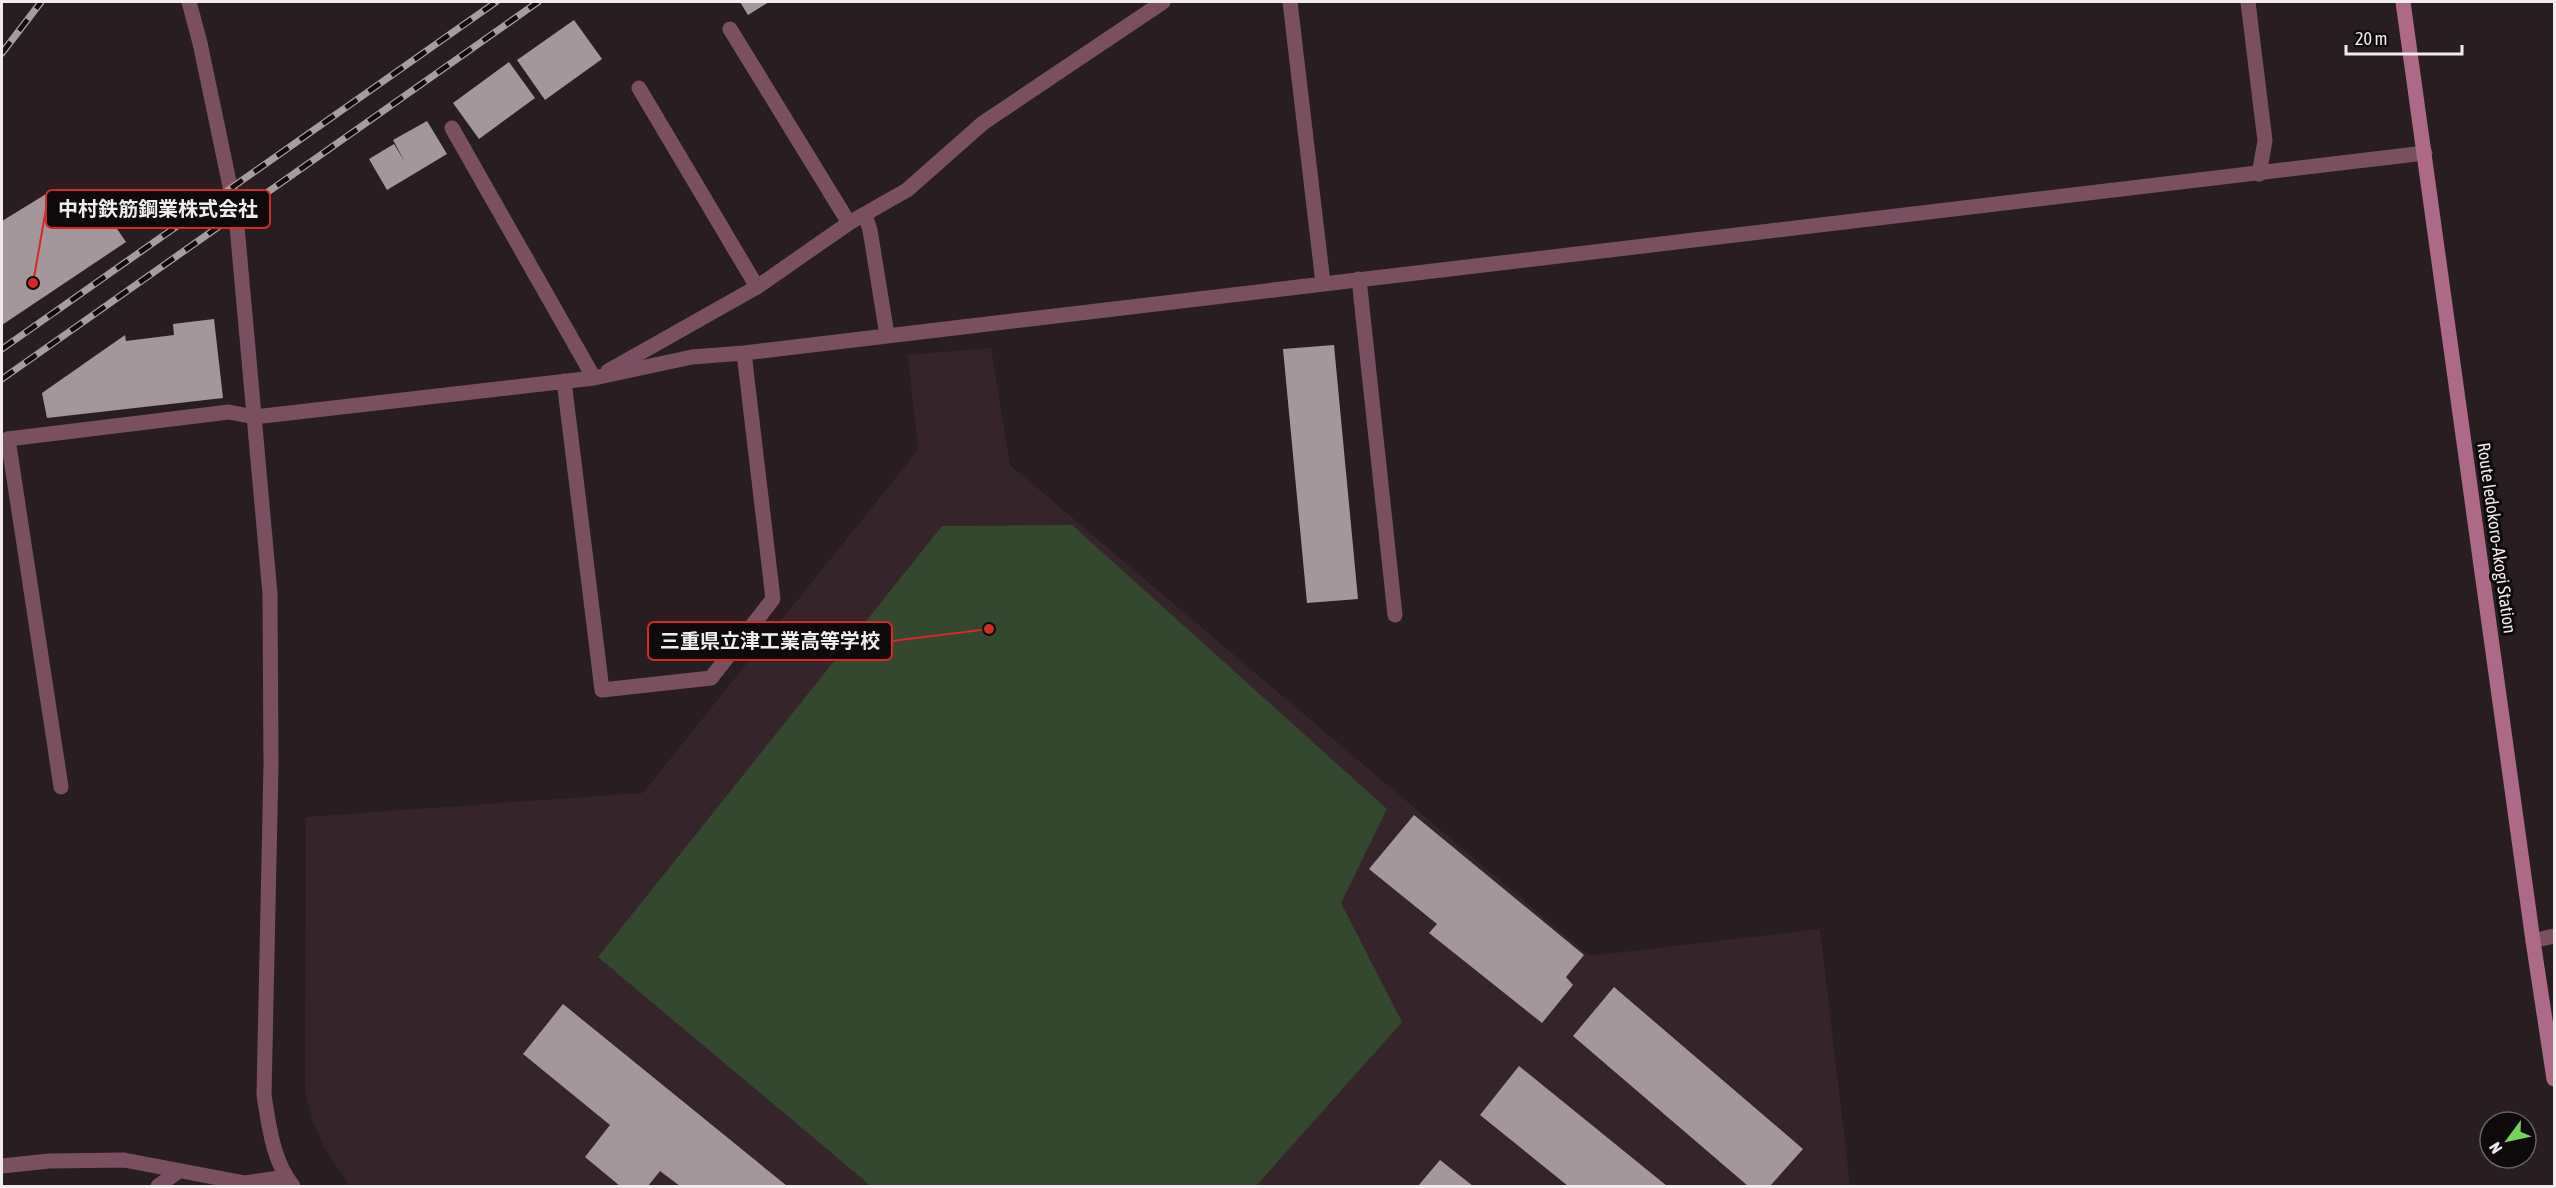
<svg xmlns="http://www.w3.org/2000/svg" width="2556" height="1188" viewBox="0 0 2556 1188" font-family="'Asap Condensed','Noto Sans JP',sans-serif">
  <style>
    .built { fill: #35252b }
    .green { fill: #34482f }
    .building { fill: #a4979b }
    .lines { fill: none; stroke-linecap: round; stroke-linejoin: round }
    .service { stroke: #7a5061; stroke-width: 15 }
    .minor { stroke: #7a5061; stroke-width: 15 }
    .tertiary { stroke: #7a5061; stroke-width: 15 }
    .secondary { stroke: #ac6a86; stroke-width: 15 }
    .rail-casing { stroke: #a59da0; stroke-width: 7 }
    .rail { stroke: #0e090b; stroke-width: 4.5; stroke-dasharray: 14; stroke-linecap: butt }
    .labels { text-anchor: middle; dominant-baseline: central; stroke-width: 6; stroke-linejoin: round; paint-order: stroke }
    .street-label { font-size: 18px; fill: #f1ebed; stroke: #0e090b }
    .leader { fill: none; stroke: #d62828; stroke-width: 2 }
    .callout-dot { fill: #d62828; stroke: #0e090b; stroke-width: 2 }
    .callout { fill: #0e090b; stroke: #d62828; stroke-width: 2 }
    .callout-label { font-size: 20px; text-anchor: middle; font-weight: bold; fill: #f1ebed }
  </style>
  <rect width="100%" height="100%" fill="#281e22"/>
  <path class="built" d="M991 348 1010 465 1589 956 1820 929 1850 1186H350L324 1147 313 1122 305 1090 306 817 643 793 918 450 908 355Z"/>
  <path class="green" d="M1072 525 1387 809 1341 903 1402 1022 1256 1186H871L598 957 942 526Z"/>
  <path class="building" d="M740 2H769L748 15Z
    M574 20 602 59 545 100 517 60Z
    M509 62 535 98 479 139 453 103Z
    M427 121 447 154 387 190 369 159 394 144 405 162 393 140Z
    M90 189 126 242 2 325V221L51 191 60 203Z
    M214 319 223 398 47 418 42 393 125 335 126 341 174 335 173 324Z
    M1334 345 1358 599 1307 603 1283 349Z
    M1414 815 1584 955 1566 977 1573 985 1542 1023 1429 933 1437 924 1369 869Z
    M1614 987 1803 1149 1770 1186H1748L1573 1036Z
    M563 1004 787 1186H680L660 1171 648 1186H620L585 1157 610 1125 523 1054Z
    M1519 1066 1667 1186H1568L1480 1115Z
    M1440 1160 1473 1186H1418Z"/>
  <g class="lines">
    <path class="service" d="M1290 2 1323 283
      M2248 2 2265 141 2259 174
      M1359 279 1395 615
      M8 439 61 787
      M158 1186 179 1171"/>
    <path class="minor" d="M730 29 849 223
      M639 88 757 287
      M452 128 594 378
      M865 215 870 230 887 335
      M608 371 757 287 849 223 907 190 983 123 1163 2
      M564 381 602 690 711 678 773 599 744 353
      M2 443 8 439 229 412 254 417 594 378 692 357 744 353 2425 153
      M2533 941 2554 936
      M2 1166 49 1161 124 1160 245 1183 286 1177"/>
    <path class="tertiary" d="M189 2 200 43 236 215 270 594 271 765 264 1095C269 1126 273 1162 293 1186"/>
    <path class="secondary" d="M2403 2 2533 941 2554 1079"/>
    <g class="rail-casing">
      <path id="rail" d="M2 53 41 2
        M2 349 496 2
        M2 379 538 2"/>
    </g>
    <use href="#rail" class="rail"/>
  </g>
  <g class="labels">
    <g class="street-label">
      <text transform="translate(2497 538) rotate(82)">Route Iedokoro-Akogi Station</text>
    </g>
  </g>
  <path class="leader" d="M33 283L46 209M989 629L892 641"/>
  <g class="callout-dot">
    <circle cx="33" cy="283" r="6"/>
    <circle cx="989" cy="629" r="6"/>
  </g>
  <g class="callout">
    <rect x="46" y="190" width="224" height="38" rx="6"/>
    <rect x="648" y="622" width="244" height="38" rx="6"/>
  </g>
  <g class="callout-label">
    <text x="158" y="216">中村鉄筋鋼業株式会社</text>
    <text x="770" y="648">三重県立津工業高等学校</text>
  </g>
  <rect width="2556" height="1188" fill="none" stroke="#f1ebed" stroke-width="6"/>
  <g transform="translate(2508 1140) rotate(237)"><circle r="28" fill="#0e090b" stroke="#696365" stroke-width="1.5"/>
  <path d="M0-4.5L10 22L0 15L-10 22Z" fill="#76d25a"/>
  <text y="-9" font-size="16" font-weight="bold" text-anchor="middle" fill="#f1ebed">N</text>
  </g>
  <path d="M2346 45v9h116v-9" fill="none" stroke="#f1ebed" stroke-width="3"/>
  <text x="2355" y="45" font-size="18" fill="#f1ebed" stroke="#0e090b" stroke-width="4.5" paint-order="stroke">20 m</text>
</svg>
